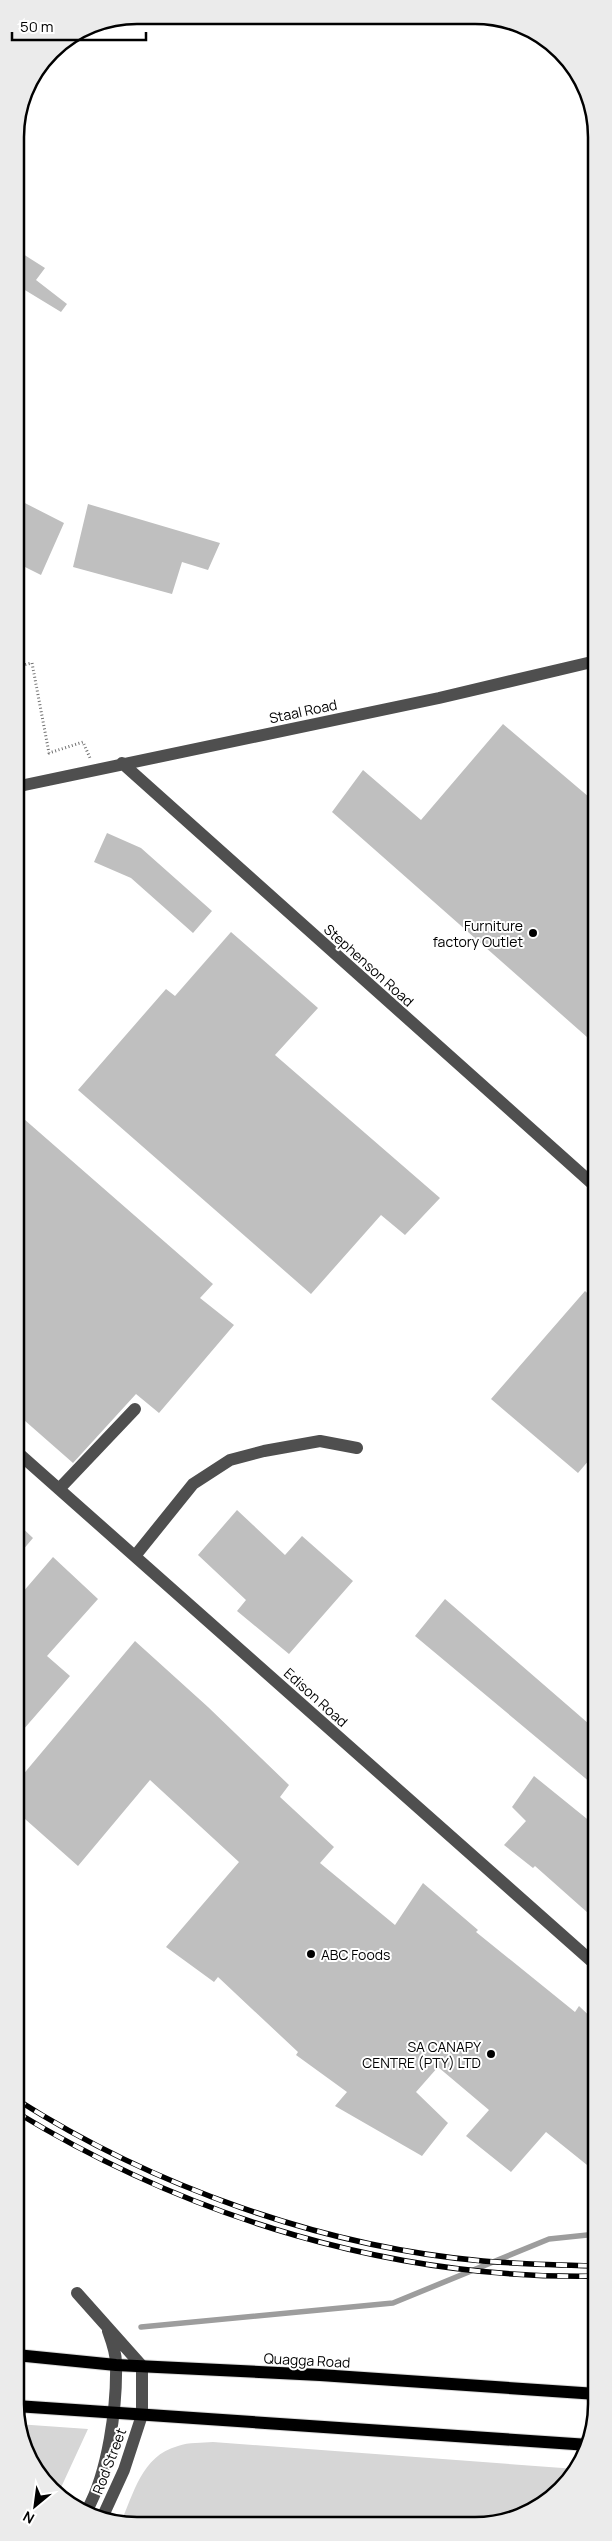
<svg xmlns="http://www.w3.org/2000/svg" width="612" height="2541" viewBox="0 0 612 2541" font-family="Manrope,sans-serif">
  <style>
    .green { fill: #d6d6d6 }
    .lines { fill: none; stroke-linecap: round; stroke-linejoin: round }
    .stream { stroke: #9d9d9d; stroke-width: 5.5 }
    .building { fill: #bfbfbf }
    .major-casing { stroke: #dbdbdb; stroke-width: 14 }
    .path { stroke: #717171; stroke-width: 3; stroke-dasharray: 1 2.5; stroke-linecap: butt }
    .minor { stroke: #4f4f4f; stroke-width: 12 }
    .major { stroke: #000; stroke-width: 12 }
    .rail-casing { stroke: #000; stroke-width: 5.5 }
    .rail { stroke: #fff; stroke-width: 4; stroke-dasharray: 11; stroke-linecap: butt }
    .poi-dot { fill: #000; stroke: #fff; stroke-width: 2 }
    .labels { text-anchor: middle; dominant-baseline: central; stroke-width: 4; stroke-linejoin: round; paint-order: stroke }
    .street-label { font-size: 14px; fill: #000; stroke: #fff }
    .poi-label { font-size: 14px; fill: #000; stroke: #fff; text-anchor: end }
    .rim { fill: none; stroke: #000; stroke-width: 2.5 }
  </style>
  <rect width="100%" height="100%" fill="#fff"/>
  <path class="green" d="M17 2424 88 2429 58 2494C34 2481 25 2448 17 2424Z
    M213 2442 576 2469 567 2485 529 2513 492 2525 120 2524C134 2494 141 2456 178 2446 189 2442 202 2443 213 2442Z"/>
  <g class="lines">
    <path class="stream" d="M141 2327 393 2303 549 2239 597 2234"/>
  </g>
  <path class="building" d="M15 249 45 268 36 280 67 304 61 312 15 284Z
    M15 498 64 523 41 575 15 562Z
    M88 504 220 543 208 570 182 562 172 594 73 567Z
    M503 724 596 803V1045L332 812 363 770 421 820Z
    M107 833 141 848 212 911 193 933 131 878 94 862Z
    M231 932 318 1008 275 1055 440 1198 405 1235 381 1215 311 1294 78 1090 166 989 175 996Z
    M16 1112 213 1284 200 1298 234 1325 159 1413 136 1394 73 1463 16 1413Z
    M585 1291 596 1301V1452L578 1473 491 1399Z
    M237 1510 285 1555 302 1536 353 1581 289 1654 237 1611 246 1600 198 1555Z
    M16 1522 33 1538 16 1558Z
    M53 1557 98 1599 47 1656 70 1676 16 1738V1600Z
    M445 1599 596 1730 597 1788 415 1636Z
    M135 1641 208 1707 289 1785 280 1797 334 1847 320 1863 395 1925 423 1883 478 1930 476 1932 575 2012 579 2006 597 2023V2173L546 2132 511 2172 466 2136 489 2110 438 2067 416 2092 448 2123 422 2156 335 2106 347 2092 296 2055 298 2052 218 1977 214 1982 166 1947 239 1862 150 1780 78 1866 16 1811V1783Z
    M534 1776 597 1827V1921L535 1866 533 1868 504 1845 526 1821 512 1807Z"/>
  <g class="lines">
    <g class="major-casing">
      <path id="major" d="M16 2355 116 2365 320 2375 597 2394
        M16 2406 589 2445"/>
    </g>
    <path class="path" d="M15 667 32 663 49 753 83 742 90 758"/>
    <path class="minor" d="M122 763 596 1187
      M15 787 439 698 596 661
      M16 1451 597 1966
      M59 1489 135 1409
      M135 1556 193 1484 230 1460 264 1451 320 1441 357 1448
      M77 2293 142 2366V2415L124 2470 102 2518
      M87 2510C108 2473 117 2407 116 2364 116 2352 112 2342 108 2331"/>
    <use href="#major" class="major"/>
    <g class="rail-casing">
      <path id="rail" d="M16 2099C152 2186 323 2247 483 2261 521 2264 559 2265 597 2266
        M16 2112C190 2218 393 2280 597 2276"/>
    </g>
    <use href="#rail" class="rail"/>
  </g>
  <g class="poi-dot">
    <circle cx="533" cy="933" r="5"/>
    <circle cx="311" cy="1954" r="5"/>
    <circle cx="491" cy="2054" r="5"/>
  </g>
  <g class="labels">
    <g class="street-label">
      <text transform="translate(303 711) rotate(-12)">Staal Road</text>
      <text transform="translate(369 965) rotate(42)">Stephenson Road</text>
      <text transform="translate(316 1697) rotate(42)">Edison Road</text>
      <text transform="translate(307 2360) rotate(3)">Quagga Road</text>
      <text transform="translate(109 2461) rotate(-69)">Rod Street</text>
    </g>
    <g class="poi-label">
      <text x="523" y="925">Furniture<tspan x="523" dy="16">factory Outlet</tspan></text>
      <text x="321" y="1954" text-anchor="start">ABC Foods</text>
      <text x="481" y="2046">SA CANAPY<tspan x="481" dy="16">CENTRE (PTY) LTD</tspan></text>
    </g>
  </g>
  <path d="M0 0H612V2541H0ZM137 24H475A113 113 0 0 1 588 137V2404A113 113 0 0 1 475 2517H137A113 113 0 0 1 24 2404V137A113 113 0 0 1 137 24Z" fill="#ebebeb" fill-rule="evenodd"/>
  <path class="rim" d="M137 24H475A113 113 0 0 1 588 137V2404A113 113 0 0 1 475 2517H137A113 113 0 0 1 24 2404V137A113 113 0 0 1 137 24Z"/>
  <g transform="translate(35 2506) rotate(209)" stroke="#ffffff" stroke-width="4" paint-order="stroke">
  <path d="M0-4L9 19L0 12L-9 19Z" fill="#000000"/>
  <text y="-8" font-size="14" font-weight="bold" text-anchor="middle" fill="#000000">N</text>
  </g>
  <path d="M12 32v8h134v-8" fill="none" stroke="#000000" stroke-width="2.5"/>
  <text x="20" y="32" font-size="15" fill="#000000" stroke="#ffffff" stroke-width="4" paint-order="stroke">50 m</text>
</svg>
